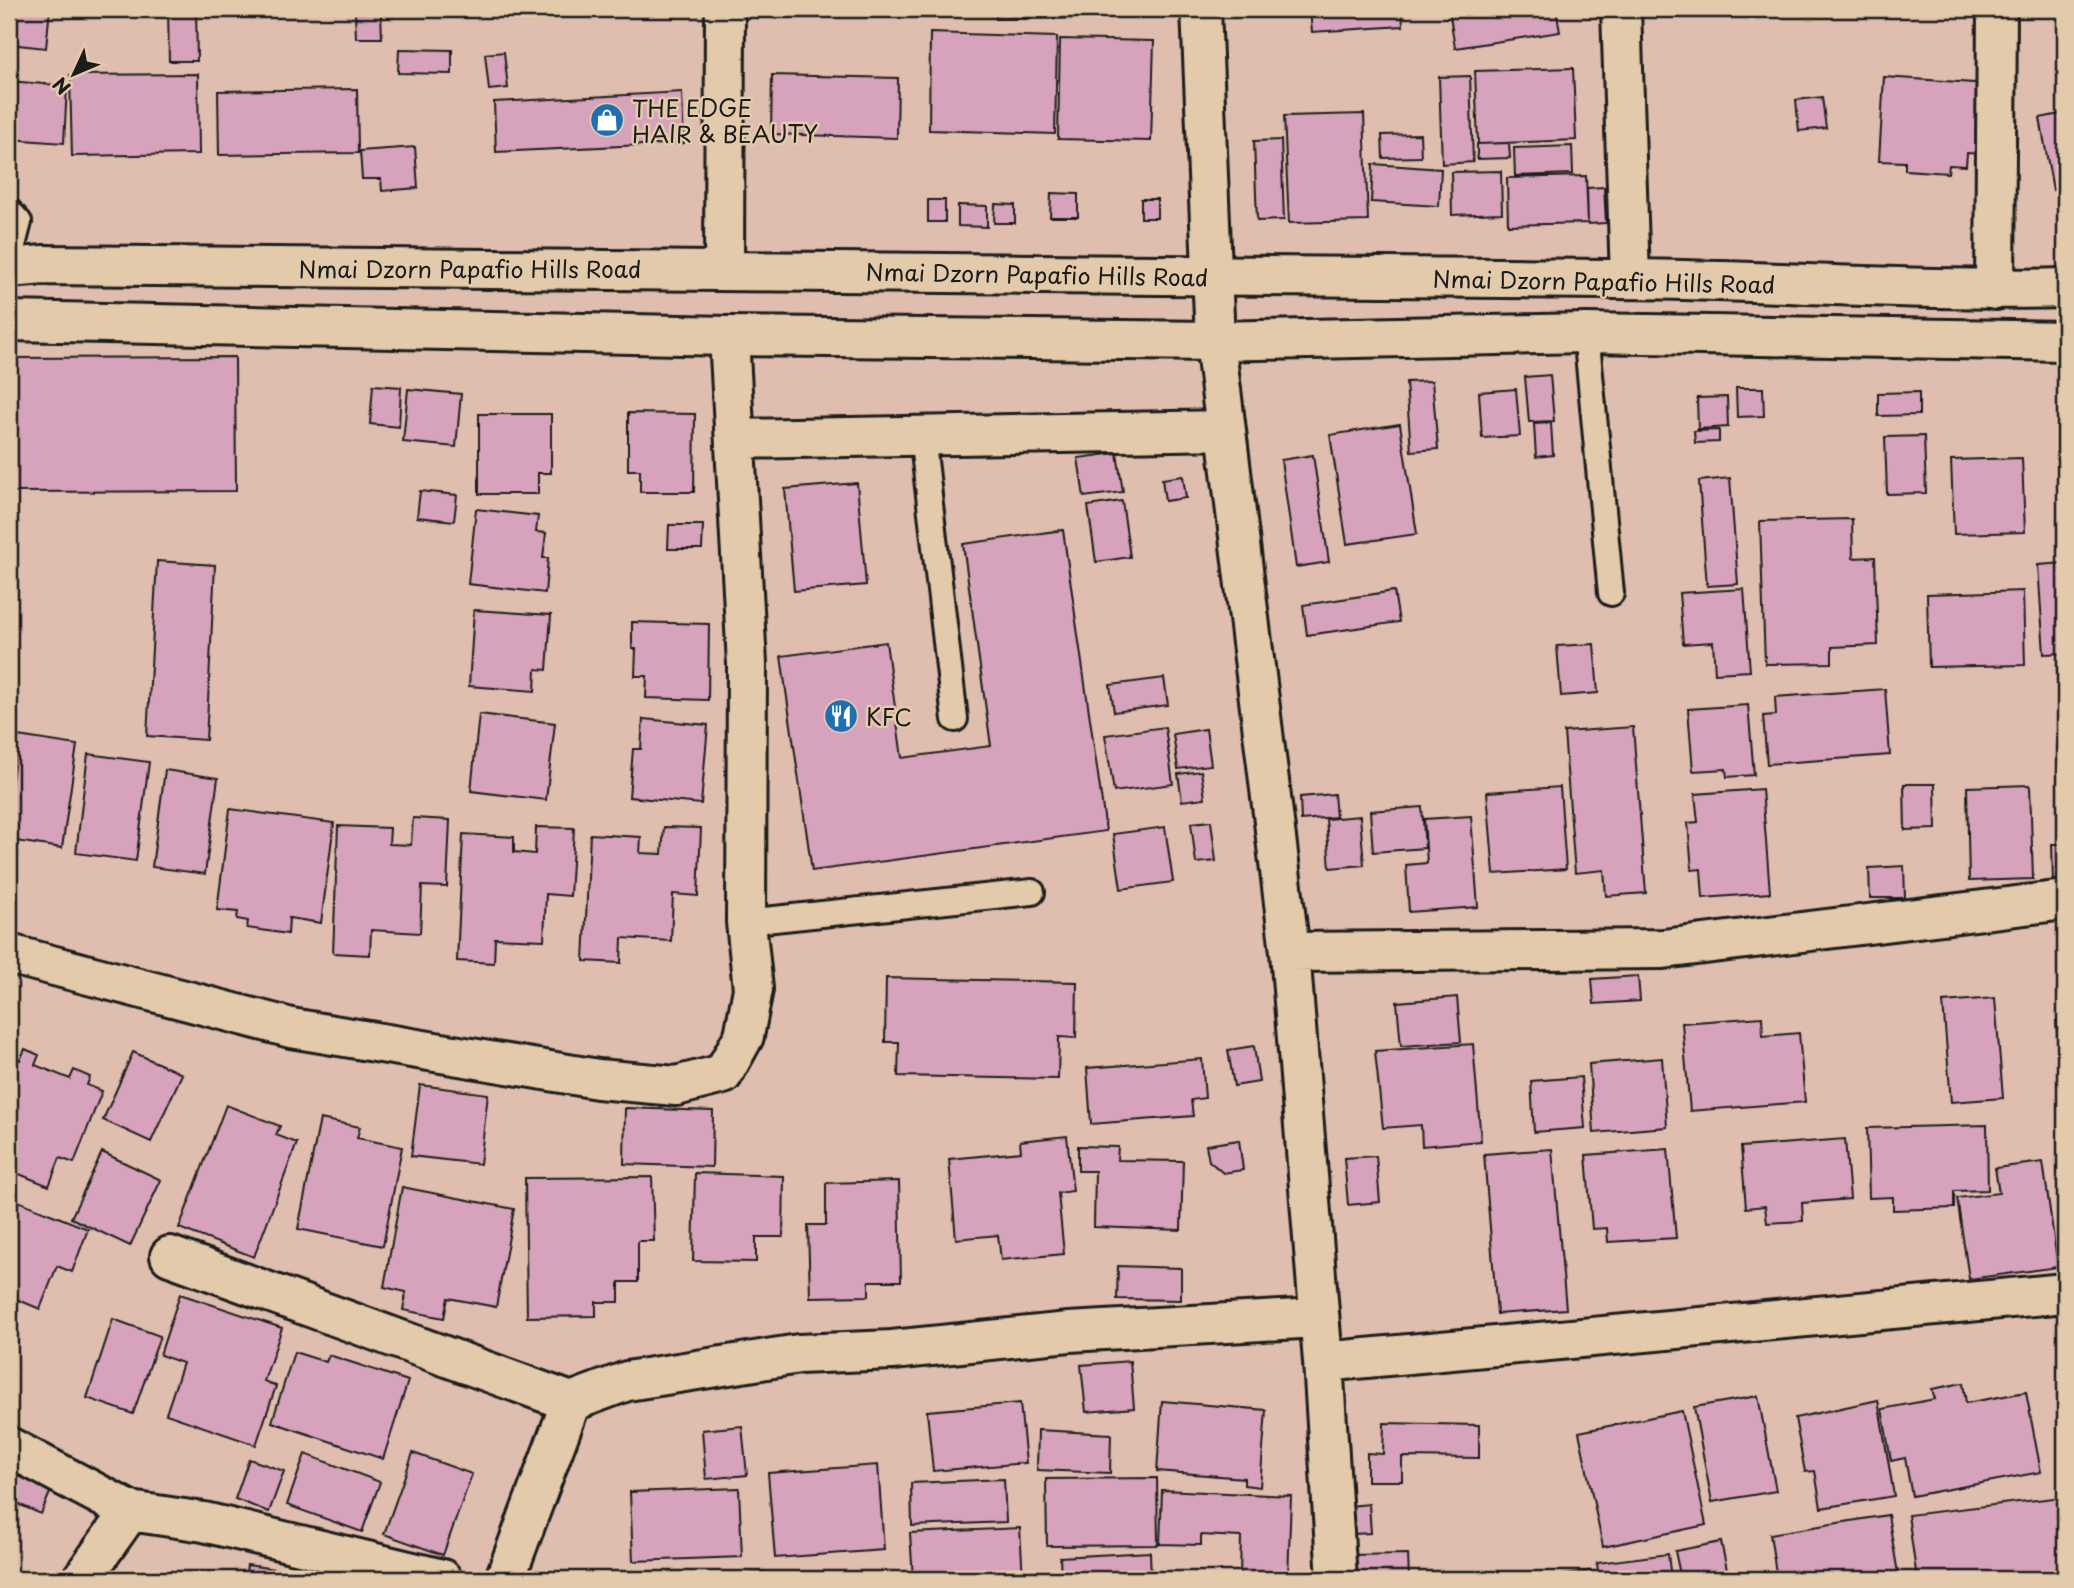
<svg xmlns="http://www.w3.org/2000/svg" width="2074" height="1588" viewBox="0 0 2074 1588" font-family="'Playpen Sans',sans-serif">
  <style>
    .building { fill: #d7a3bc; stroke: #1c1c1c; stroke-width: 2 }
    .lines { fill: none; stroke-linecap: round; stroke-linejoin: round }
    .service-casing { stroke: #1c1c1c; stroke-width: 30 }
    .minor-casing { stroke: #1c1c1c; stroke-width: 44 }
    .tertiary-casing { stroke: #1c1c1c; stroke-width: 44 }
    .service { stroke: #e2caaa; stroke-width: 24 }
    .minor { stroke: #e2caaa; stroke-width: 38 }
    .tertiary { stroke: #e2caaa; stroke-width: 38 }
    .labels { text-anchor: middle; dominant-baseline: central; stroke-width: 5; stroke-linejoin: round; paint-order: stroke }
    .poi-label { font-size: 23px; fill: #1c1c1c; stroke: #e2caaa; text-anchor: start }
    .street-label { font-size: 23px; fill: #1c1c1c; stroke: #e2caaa }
  </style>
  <rect width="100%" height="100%" fill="#dfbeaf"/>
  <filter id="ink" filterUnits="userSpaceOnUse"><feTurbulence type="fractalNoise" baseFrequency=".0143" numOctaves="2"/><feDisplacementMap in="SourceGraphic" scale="14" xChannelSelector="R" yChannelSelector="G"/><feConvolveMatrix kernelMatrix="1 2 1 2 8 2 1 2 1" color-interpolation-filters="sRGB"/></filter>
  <g filter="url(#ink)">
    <path class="building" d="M9 9H50L46 48 9 44Z
      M168 9H196L197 61H169Z
      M996 9H1106V18L996 19Z
      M1310 9H1402L1403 26 1312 32Z
      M1449 9H1556L1560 32 1455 48Z
      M355 13H381L382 38H356Z
      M930 33 1057 37 1055 134 929 130Z
      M1060 39 1154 41 1151 141 1058 139Z
      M399 49 452 50V74L398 73Z
      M504 52 508 88 489 90 485 54Z
      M1573 68 1576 140 1478 144 1475 71Z
      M198 74 199 154 72 156 70 75Z
      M772 75 898 78 897 138 771 134Z
      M1470 76 1473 162 1442 164 1439 77Z
      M1884 77 1989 84 1985 154 1967 153 1966 166 1949 165 1948 173 1905 170V162L1879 161Z
      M9 81 67 86 64 143 9 139Z
      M357 89 358 153 219 155 218 91Z
      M682 92 684 143 496 152 494 102Z
      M1822 97 1826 128 1799 131 1796 100Z
      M2065 113V187L2053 190 2040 118Z
      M1364 114 1368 221 1289 223 1284 116Z
      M1420 134 1421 157 1383 158 1382 135Z
      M1281 140 1284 220 1257 221 1254 141Z
      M1509 143 1510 158 1477 159V144Z
      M1572 146 1573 174 1515 176 1514 148Z
      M415 147 418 188 382 191 381 179H362L360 151Z
      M1373 164 1441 169 1439 206 1371 202Z
      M1501 171 1502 213 1452 215 1451 172Z
      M1586 176 1588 223 1508 225 1507 178Z
      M1604 187 1606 223 1588 224 1587 188Z
      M1051 193 1078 194V217H1050Z
      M1141 199H1157V218H1141Z
      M928 200H945V222H928Z
      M995 204 1015 205V223H994Z
      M958 205 987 206V227L958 226Z
      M235 357 236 491 9 492V358Z
      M1550 375 1554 421 1529 422 1525 377Z
      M1432 381 1438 449 1411 451 1406 382Z
      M373 385 401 387 399 427 370 424Z
      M1736 388H1763L1764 416 1737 417Z
      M408 389 461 394 456 447 403 442Z
      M1516 389 1520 436 1482 438 1479 392Z
      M1919 392V415L1878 416V393Z
      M1727 397 1728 427 1698 429 1697 398Z
      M628 413 695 414 694 492H640V470H628Z
      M479 414H551V473H538V494H479Z
      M1551 423 1553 455 1536 457 1534 424Z
      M1400 424 1417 534 1347 544 1330 435Z
      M1719 430V442L1695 443 1694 431Z
      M1924 436 1926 493 1887 494 1885 437Z
      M1117 453 1123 492 1084 497 1078 458Z
      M1313 455 1329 562 1296 567 1281 460Z
      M2022 458 2025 532 1954 534 1951 460Z
      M1183 476 1186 498 1165 501 1162 479Z
      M1730 478 1738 584 1707 586 1699 481Z
      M857 483 866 585 794 591 785 489Z
      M420 491 457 495 454 521 417 517Z
      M1122 501 1130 557 1096 562 1088 506Z
      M476 509 538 516 536 532 546 533 543 558H548L545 593 468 584Z
      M1852 519 1853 558 1875 557 1878 645 1832 647V663L1765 664 1760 521Z
      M669 525H703L702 549H668Z
      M1063 530 1106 831 812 871 781 656 886 642 902 758 991 746 963 544Z
      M157 561 215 565 206 740 147 736Z
      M2065 563V653L2044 654 2038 565Z
      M1744 589 1750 671 1715 673 1713 642 1683 644 1679 593Z
      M1394 591 1399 622 1307 635 1303 605Z
      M2023 591 2025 665 1929 667 1927 594Z
      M474 610 551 615 547 670 536 669 535 691 469 686Z
      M632 622 709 624 708 700 646 698 647 676H635L636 649H632Z
      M1594 644 1598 693 1561 696 1557 646Z
      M1164 678 1168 705 1114 712 1110 685Z
      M1885 689 1890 755 1767 764 1763 716 1776 715 1775 697Z
      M1748 705 1754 775 1727 777 1726 769 1693 771 1688 709Z
      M479 714 555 723 546 800 471 791Z
      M643 719 708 725 701 804 629 797 633 749H641Z
      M1165 727 1173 784 1114 792 1105 735Z
      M1633 727 1646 893 1606 896 1604 870 1575 873 1564 732Z
      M1206 729 1211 765 1178 769 1173 734Z
      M18 736 77 745 62 848 9 840V803Z
      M88 754 149 762 136 861 76 853Z
      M165 770 218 778 205 874 152 867Z
      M1201 771 1205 798 1182 801 1178 774Z
      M1904 784H1935L1936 829 1905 830Z
      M2030 785 2033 879 1969 881 1967 787Z
      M1560 787 1566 869 1494 874 1487 792Z
      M1762 789 1770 893 1703 898 1701 869 1692 870 1688 823 1698 822 1695 794Z
      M1334 794 1336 817 1301 820 1300 797Z
      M1422 807 1425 848 1373 852 1370 811Z
      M230 809 334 823 321 923 289 918 288 934 247 928 248 921 237 919 238 912 217 910Z
      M1360 816 1364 865 1330 868 1326 819Z
      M1471 816 1478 907 1409 912 1406 865 1427 863 1424 819Z
      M413 818 450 820 447 887 422 886 420 933 371 930 370 955 333 953 338 826 390 828 389 844 411 845Z
      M1211 821 1216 861 1196 863 1191 823Z
      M536 827 574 828 570 896 546 894 544 940 495 938 494 963 457 961 463 834 514 837V852L535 854Z
      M664 827 701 828 698 896 673 894 671 941 622 938 621 963 584 961 590 834 641 837 640 853 662 854Z
      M1165 827 1173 882 1121 889 1113 834Z
      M2052 844H2065V882H2053Z
      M1904 866 1905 898H1870L1869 868Z
      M1638 976 1640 1001 1594 1004 1592 979Z
      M886 978 1077 982 1076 1038 1059 1037 1058 1079 898 1076 899 1042H885Z
      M1457 997 1461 1042 1401 1046 1397 1002Z
      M1995 998 2003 1098 1951 1102 1943 1002Z
      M1762 1017 1763 1036 1799 1033 1805 1102 1690 1111 1682 1023Z
      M2065 1020V1079L2061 1080 2056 1021Z
      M1473 1044 1481 1141 1422 1146 1421 1125 1383 1128 1375 1051Z
      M1254 1046 1259 1082 1234 1086 1228 1050Z
      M25 1049 39 1055 35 1065 70 1079 74 1070 90 1077 87 1085 102 1091 74 1163 60 1158 49 1186 9 1170V1055L20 1060Z
      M133 1052 182 1074 151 1142 103 1120Z
      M1662 1058 1667 1127 1594 1133 1589 1064Z
      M1202 1059 1205 1098 1191 1100 1193 1116 1091 1124 1087 1068Z
      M1581 1077 1585 1128 1534 1132 1531 1081Z
      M420 1085 488 1094 480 1164 411 1156Z
      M226 1105 280 1126 276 1135 297 1143 254 1257 179 1228Z
      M625 1108 713 1111 712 1167 624 1164Z
      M320 1119 360 1127 357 1138 402 1147 383 1246 298 1229Z
      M1987 1125 1988 1190 1954 1191V1208L1893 1210V1197L1869 1198 1867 1128Z
      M1067 1136 1073 1191 1058 1193 1064 1254 1001 1260 998 1235 956 1239 949 1159 1021 1152 1020 1141Z
      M1845 1139 1850 1199 1802 1203 1803 1221 1767 1223 1765 1206 1746 1208 1741 1147Z
      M1239 1140 1243 1170 1223 1173 1209 1161 1206 1145Z
      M1078 1146 1118 1147 1117 1160 1183 1161 1181 1230 1094 1227 1095 1171H1078Z
      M1552 1149 1566 1309 1497 1314 1484 1154Z
      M1668 1149 1676 1238 1608 1242 1607 1228 1592 1229 1586 1155Z
      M102 1152 161 1180 130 1246 71 1218Z
      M1376 1156 1380 1202 1348 1205 1344 1158Z
      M2043 1162 2058 1267 1969 1279 1957 1198 1999 1193 1995 1168Z
      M695 1173 784 1176 783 1237H756V1262L693 1261Z
      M652 1177 654 1241H638V1282H619V1302H596V1316L527 1317 525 1178Z
      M899 1181 901 1281H869V1296L810 1297 808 1225H826V1183Z
      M402 1187 514 1209 496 1307 448 1298 444 1318 403 1310 406 1292 384 1287Z
      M13 1199 88 1229 72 1272 57 1266 40 1309 9 1296V1211Z
      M1118 1266 1181 1268V1300L1117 1299Z
      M180 1294 282 1328 264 1381 276 1386 256 1445 166 1414 183 1363 160 1355Z
      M113 1319 160 1336 133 1414 87 1398Z
      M294 1352 326 1362 329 1355 408 1381 383 1459 272 1422Z
      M1130 1361 1134 1408 1086 1412 1081 1365Z
      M1963 1383 1966 1403 2026 1392 2041 1472 1912 1496 1905 1458 1891 1461 1882 1409 1935 1399 1932 1389Z
      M1758 1396 1776 1491 1712 1502 1694 1407Z
      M1878 1400 1894 1496 1821 1508 1815 1471 1805 1472 1795 1418Z
      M1162 1401 1266 1410 1260 1487 1244 1485V1478L1157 1471Z
      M1020 1403 1026 1463 933 1471 927 1411Z
      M1682 1411 1706 1525 1603 1547 1579 1432Z
      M1384 1423 1479 1425V1458L1402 1457V1481H1367V1453L1383 1454Z
      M742 1426 747 1475 706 1479 702 1430Z
      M1038 1430 1111 1434 1110 1473 1037 1470Z
      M413 1453 472 1474 443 1555 384 1534Z
      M305 1454 380 1482 362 1532 287 1505Z
      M249 1459 284 1471 269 1512 235 1499Z
      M14 1463 55 1481 41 1514 9 1500V1475Z
      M878 1465 884 1550 775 1558 768 1473Z
      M1157 1478 1158 1545 1047 1546 1046 1479Z
      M1004 1479 1006 1522 912 1526 911 1483Z
      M739 1488 742 1557 633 1561 630 1492Z
      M1162 1490 1291 1496 1288 1578 1240 1576 1241 1537 1201 1535V1545L1160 1544Z
      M2062 1497 2065 1570 1990 1579H1917L1908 1515Z
      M1369 1504 1371 1533 1353 1534 1350 1506Z
      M1888 1515 1899 1579H1777L1770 1534Z
      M1020 1528 1023 1579H913L910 1533Z
      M1721 1542 1729 1579H1681L1675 1551Z
      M1150 1552 1151 1579H1061L1060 1557Z
      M1408 1554 1409 1579H1350L1349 1555Z
      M1668 1554 1671 1579H1599L1597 1563Z
      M247 1565 304 1573 303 1579H245Z
      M1591 1571 1593 1579H1540Z
      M766 1572V1579H682Z
      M2065 1574V1579H2016V1578Z
      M593 1575V1579H544V1578Z"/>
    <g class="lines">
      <g class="service-casing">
        <path id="service" d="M9 211 19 222 9 261
          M1586 333 1611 593
          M922 435 955 719
          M746 922 1032 892"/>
      </g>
      <g class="minor-casing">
        <path id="minor" d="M1201 9 1215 341 1290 952 1323 1362 1337 1579
          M1621 9 1630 279
          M724 269 725 9
          M1995 290 1997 9
          M736 439 1226 430
          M1290 952 1663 949 2065 900
          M9 954 291 1028 598 1079 676 1086 723 1074 744 1036 753 989 746 922 747 664 729 336
          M170 1256 571 1402
          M1323 1362 2065 1293
          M9 1447 130 1511 204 1522 442 1579
          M82 1579 130 1511
          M505 1579 571 1402 627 1381 799 1354 892 1350 1069 1332 1317 1318"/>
      </g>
      <g class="tertiary-casing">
        <path id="tertiary" d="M9 268 44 265C566 268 1087 276 1608 279 1761 279 1913 292 2065 288
          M9 321 729 336 1215 341 1586 333 2065 341"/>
      </g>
      <use href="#service" class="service"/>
      <use href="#minor" class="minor"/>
      <use href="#tertiary" class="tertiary"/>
    </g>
  </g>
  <defs>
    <g id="shop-disc" transform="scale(1.75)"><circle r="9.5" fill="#1f6fb2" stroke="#e2caaa"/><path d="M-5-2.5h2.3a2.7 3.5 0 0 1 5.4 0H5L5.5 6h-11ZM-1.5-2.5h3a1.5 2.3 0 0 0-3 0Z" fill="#fff"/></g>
    <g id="restaurant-disc" transform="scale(1.75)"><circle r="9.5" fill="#1f6fb2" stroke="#e2caaa"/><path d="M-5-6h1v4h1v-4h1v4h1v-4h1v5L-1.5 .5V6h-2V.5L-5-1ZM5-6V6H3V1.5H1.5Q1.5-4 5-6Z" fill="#fff"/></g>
  </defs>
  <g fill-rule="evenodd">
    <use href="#shop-disc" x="607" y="120"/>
    <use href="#restaurant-disc" x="841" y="716"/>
  </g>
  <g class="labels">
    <g class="poi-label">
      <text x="632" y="107">THE EDGE<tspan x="632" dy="26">HAIR &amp; BEAUTY</tspan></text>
      <text x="866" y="716">KFC</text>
    </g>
    <g class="street-label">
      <text x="470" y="268">Nmai Dzorn Papafio Hills Road</text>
      <text transform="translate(1037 274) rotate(1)">Nmai Dzorn Papafio Hills Road</text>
      <text transform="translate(1604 281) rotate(1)">Nmai Dzorn Papafio Hills Road</text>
    </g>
  </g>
  <rect width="2074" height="1588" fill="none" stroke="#e2caaa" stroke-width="35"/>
  <rect x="18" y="18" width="2039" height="1553" fill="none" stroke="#1c1c1c" stroke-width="2.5" filter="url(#ink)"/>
  <g transform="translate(74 74) rotate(226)" stroke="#e2caaa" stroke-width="5" paint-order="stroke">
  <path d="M0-5L12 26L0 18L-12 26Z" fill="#1c1c1c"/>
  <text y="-10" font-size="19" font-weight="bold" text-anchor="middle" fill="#1c1c1c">N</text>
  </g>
</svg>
